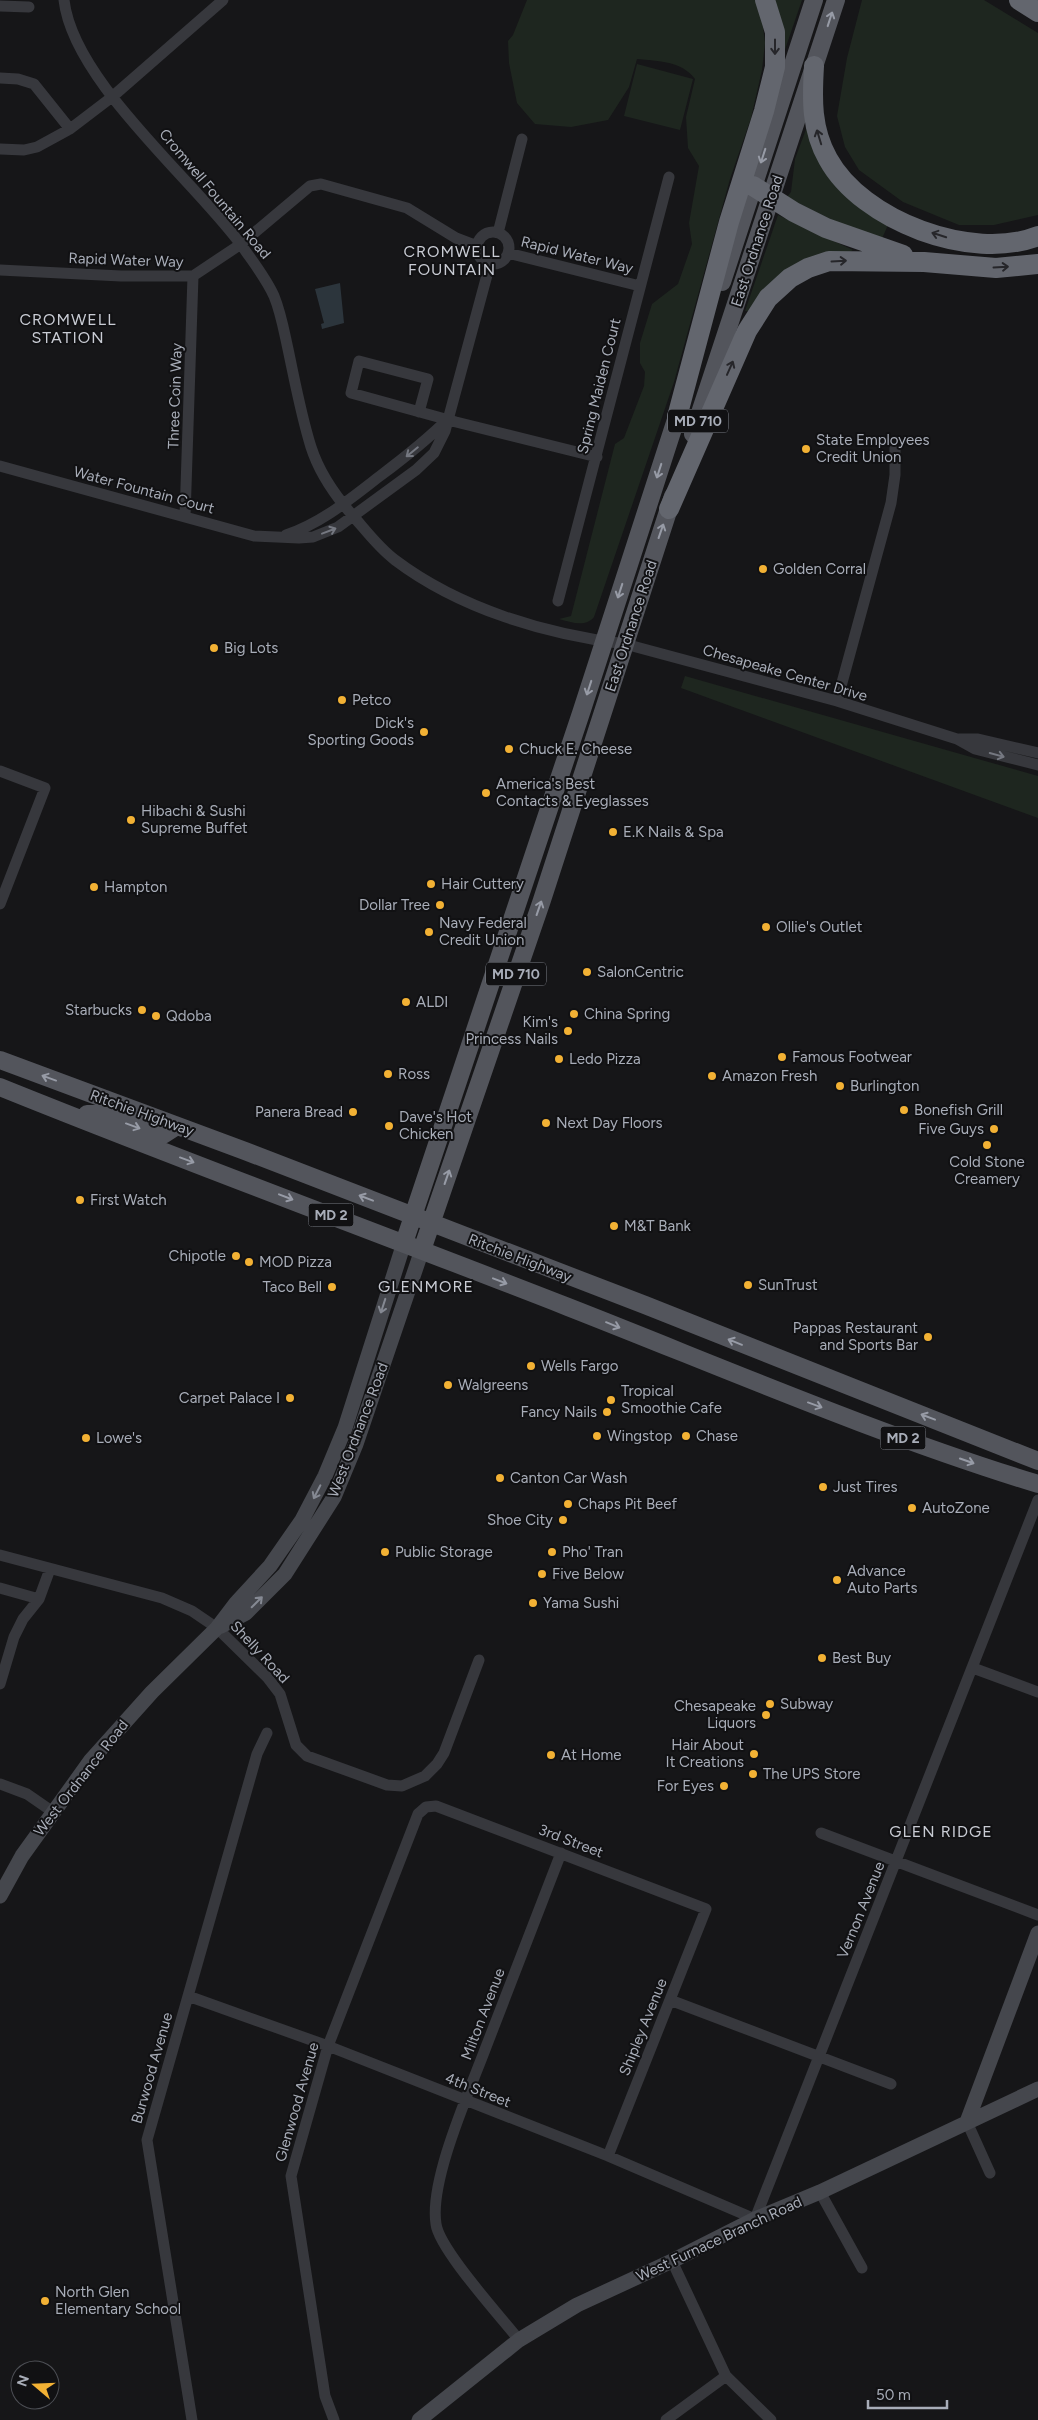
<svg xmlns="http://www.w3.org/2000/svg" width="1038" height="2420" viewBox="0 0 1038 2420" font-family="Figtree,sans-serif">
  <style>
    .green { fill: #1e261f }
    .water { fill: #2c353c }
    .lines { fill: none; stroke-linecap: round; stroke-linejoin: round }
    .street { stroke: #37383d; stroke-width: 11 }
    .secondary { stroke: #45474d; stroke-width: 15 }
    .primary { stroke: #53555c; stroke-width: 18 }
    .highway { stroke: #63666e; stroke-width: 20 }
    .oneway { stroke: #979ba6 }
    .oneway2 { stroke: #26262a }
    .oneway3 { stroke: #757881 }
    .oneway4 { stroke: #858993 }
    .poi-dot { fill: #f2b134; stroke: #111113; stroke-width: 2 }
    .labels { text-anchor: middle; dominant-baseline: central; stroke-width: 4; stroke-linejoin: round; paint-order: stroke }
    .shield { fill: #111113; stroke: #7b7e86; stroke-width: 1 }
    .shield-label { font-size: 14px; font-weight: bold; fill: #a8adb8 }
    .street-label { font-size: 15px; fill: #a8adb8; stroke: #111113 }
    .poi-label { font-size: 15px; fill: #a8adb8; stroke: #111113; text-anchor: start }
    .neighbourhood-label { font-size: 16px; letter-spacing: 1px; fill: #c9ccd4; stroke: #111113 }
  </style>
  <rect width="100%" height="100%" fill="#161618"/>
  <path class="green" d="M527 0H756L762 19 765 43 762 70 751 118 730 179 674 382 594 617C585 628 571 622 559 619L571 616 615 444 624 438 644 386 645 372 640 363V343L652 304 678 284 692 244 689 223 699 166 688 148 686 117 695 79C682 61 658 61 637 59L629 87 608 120 571 127 535 124 517 103 509 63 508 41 513 35Z
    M774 0H802L780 64Z
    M862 0H984L1038 33V215L994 225H959L903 202 859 170 845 147 837 116 847 58Z
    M637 64 693 79 680 130 624 116Z
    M808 124C817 177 844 199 888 225L880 243 856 234 787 197 791 192 795 159Z
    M778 215 853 250 748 311H745Z
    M685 676 1038 776V818L681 688Z"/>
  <path class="water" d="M340 283 344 323 322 329 321 324 324 323 315 289Z"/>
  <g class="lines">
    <path class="street" d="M64 0C73 81 193 179 242 246 253 262 266 278 274 296 281 313 284 331 288 349 295 382 301 415 311 447 319 472 337 498 354 517 367 532 379 548 395 560 460 609 545 634 625 644L837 701 957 739 975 749 1038 765
      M0 6 29 7
      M0 78 18 79 34 84 70 129
      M0 149 24 150 37 147 70 129 112 97 223 0
      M477 248a16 16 0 1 1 32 0a16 16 0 1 1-32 0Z
      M498 233 522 139
      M508 253 640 286
      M0 270 121 276H193L241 244 310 186 321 184 407 208 456 238 477 246
      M419 412 428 379 359 361 351 393 438 417 456 422 597 457
      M0 466 254 536 299 538 313 537 338 527 416 470 434 453 445 431 490 264
      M185 517 193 276
      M286 535C322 523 350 499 380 476 404 458 427 440 448 419
      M558 601 669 177
      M837 701 891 503 895 475V448
      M959 739H978L1038 753
      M0 771 45 788 0 904
      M0 1555 162 1598 192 1611 217 1628 267 1677 280 1694 296 1745 307 1756 387 1785 402 1786 425 1776 437 1764 444 1753 479 1660
      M0 1588 39 1599
      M973 1668 1038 1692
      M0 1684 14 1637 23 1619 39 1599 50 1569
      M0 1784 27 1794 53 1812
      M821 1833 1038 1915
      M188 1996 328 2046 608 2156 755 2219 1038 1500
      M670 2000 891 2084
      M967 2122 990 2173
      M820 2192 862 2268
      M672 2261 726 2376 771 2420
      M519 2340C501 2317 439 2249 436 2224 429 2180 470 2090 486 2047 511 1983 536 1918 561 1853
      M192 2420 147 2140 257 1754 267 1733
      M334 2420 325 2396 291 2176 328 2046 418 1814 426 1807 436 1806 706 1909 608 2156
      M666 2420 726 2376"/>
    <path class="secondary" d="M221 1626 246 1613 285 1574 334 1497 356 1444 422 1250
      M0 1896 22 1856 91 1760 152 1692 217 1628 236 1603 270 1566 302 1520 325 1476 345 1428 404 1243
      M967 2122 1038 1933
      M419 2420 519 2340 577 2305 672 2261 755 2219 820 2192 1038 2089"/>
    <path class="primary" d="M722 282 814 0
      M693 434 836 0
      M0 1060 245 1151 645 1305 1038 1461
      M0 1087C188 1163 379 1233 568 1307 724 1368 878 1435 1038 1484
      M87 1114H101L156 1134 163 1135 177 1126
      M404 1243 581 713 681 404
      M422 1250 542 900 673 496"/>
    <path class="highway" d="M1019 0 1038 12
      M814 66C812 99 811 129 828 159 862 221 972 262 1038 236
      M753 186 794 212 826 228 903 255
      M677 417 729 222 764 111 775 67V32L765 0
      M669 509 747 331 768 298 790 278 808 268 829 261 924 262 996 268 1038 264"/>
  </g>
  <defs><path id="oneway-shaft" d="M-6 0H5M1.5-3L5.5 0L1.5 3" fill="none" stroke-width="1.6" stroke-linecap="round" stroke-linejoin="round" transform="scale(1.25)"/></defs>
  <g class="oneway">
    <use href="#oneway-shaft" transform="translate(830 19) rotate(-72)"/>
    <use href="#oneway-shaft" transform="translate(763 156) rotate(108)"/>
    <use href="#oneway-shaft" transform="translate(659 471) rotate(108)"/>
    <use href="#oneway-shaft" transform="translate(661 531) rotate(-71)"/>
    <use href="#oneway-shaft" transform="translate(620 591) rotate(108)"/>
    <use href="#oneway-shaft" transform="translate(589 688) rotate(108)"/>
    <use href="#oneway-shaft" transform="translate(539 908) rotate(-71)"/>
    <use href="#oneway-shaft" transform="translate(49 1078) rotate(-160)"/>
    <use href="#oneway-shaft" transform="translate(133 1126) rotate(20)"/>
    <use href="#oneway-shaft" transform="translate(187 1160) rotate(20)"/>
    <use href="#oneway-shaft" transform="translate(447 1177) rotate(-71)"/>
    <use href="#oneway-shaft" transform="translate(286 1197) rotate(21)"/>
    <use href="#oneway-shaft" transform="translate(366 1198) rotate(-159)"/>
    <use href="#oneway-shaft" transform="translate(500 1281) rotate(21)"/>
    <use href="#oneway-shaft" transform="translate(613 1325) rotate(22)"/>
    <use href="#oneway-shaft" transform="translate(735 1342) rotate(-158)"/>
    <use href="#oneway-shaft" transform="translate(815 1405) rotate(20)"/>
    <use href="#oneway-shaft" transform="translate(928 1417) rotate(-159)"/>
    <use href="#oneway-shaft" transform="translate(967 1461) rotate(19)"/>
  </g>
  <g class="oneway2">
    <use href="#oneway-shaft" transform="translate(775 47) rotate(90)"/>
    <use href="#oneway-shaft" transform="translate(819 137) rotate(-107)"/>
    <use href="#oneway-shaft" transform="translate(939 235) rotate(-162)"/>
    <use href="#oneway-shaft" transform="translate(839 261) rotate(-3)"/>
    <use href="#oneway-shaft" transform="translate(1001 267) rotate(-3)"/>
    <use href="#oneway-shaft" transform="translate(730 368) rotate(-66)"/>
  </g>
  <g class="oneway3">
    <use href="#oneway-shaft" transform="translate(412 452) rotate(141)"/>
    <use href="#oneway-shaft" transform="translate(329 531) rotate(-21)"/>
    <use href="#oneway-shaft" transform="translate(997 755) rotate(15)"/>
  </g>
  <g class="oneway4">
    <use href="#oneway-shaft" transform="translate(383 1306) rotate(108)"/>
    <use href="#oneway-shaft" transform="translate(317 1492) rotate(117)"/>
    <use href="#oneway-shaft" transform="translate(257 1602) rotate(-45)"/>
  </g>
  <g class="poi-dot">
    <circle cx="806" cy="449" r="5"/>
    <circle cx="763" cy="569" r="5"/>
    <circle cx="214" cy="648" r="5"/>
    <circle cx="342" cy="700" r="5"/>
    <circle cx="424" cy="732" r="5"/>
    <circle cx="509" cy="749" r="5"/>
    <circle cx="486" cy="793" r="5"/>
    <circle cx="131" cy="820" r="5"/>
    <circle cx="613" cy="832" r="5"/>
    <circle cx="431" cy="884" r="5"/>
    <circle cx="94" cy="887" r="5"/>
    <circle cx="440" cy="905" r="5"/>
    <circle cx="766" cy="927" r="5"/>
    <circle cx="429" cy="932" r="5"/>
    <circle cx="587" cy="972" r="5"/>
    <circle cx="406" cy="1002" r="5"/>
    <circle cx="142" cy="1010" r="5"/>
    <circle cx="574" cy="1014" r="5"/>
    <circle cx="156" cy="1016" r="5"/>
    <circle cx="568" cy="1031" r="5"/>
    <circle cx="782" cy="1057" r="5"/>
    <circle cx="559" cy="1059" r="5"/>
    <circle cx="388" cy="1074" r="5"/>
    <circle cx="712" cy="1076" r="5"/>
    <circle cx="840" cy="1086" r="5"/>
    <circle cx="904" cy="1110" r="5"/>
    <circle cx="353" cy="1112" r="5"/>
    <circle cx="546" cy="1123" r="5"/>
    <circle cx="389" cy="1126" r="5"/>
    <circle cx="994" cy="1129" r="5"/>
    <circle cx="987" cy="1145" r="5"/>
    <circle cx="80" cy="1200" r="5"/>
    <circle cx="614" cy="1226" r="5"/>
    <circle cx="236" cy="1256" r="5"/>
    <circle cx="249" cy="1262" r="5"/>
    <circle cx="748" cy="1285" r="5"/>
    <circle cx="332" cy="1287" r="5"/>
    <circle cx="928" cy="1337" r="5"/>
    <circle cx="531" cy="1366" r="5"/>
    <circle cx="448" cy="1385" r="5"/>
    <circle cx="290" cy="1398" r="5"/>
    <circle cx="611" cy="1400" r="5"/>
    <circle cx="607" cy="1412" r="5"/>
    <circle cx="597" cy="1436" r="5"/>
    <circle cx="686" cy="1436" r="5"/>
    <circle cx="86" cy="1438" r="5"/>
    <circle cx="500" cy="1478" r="5"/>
    <circle cx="823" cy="1487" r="5"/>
    <circle cx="568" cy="1504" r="5"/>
    <circle cx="912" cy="1508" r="5"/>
    <circle cx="563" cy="1520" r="5"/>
    <circle cx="385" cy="1552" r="5"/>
    <circle cx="552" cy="1552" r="5"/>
    <circle cx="542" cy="1574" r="5"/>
    <circle cx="837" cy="1580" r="5"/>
    <circle cx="533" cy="1603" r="5"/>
    <circle cx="822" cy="1658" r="5"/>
    <circle cx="770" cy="1704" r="5"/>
    <circle cx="766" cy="1715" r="5"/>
    <circle cx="754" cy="1754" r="5"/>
    <circle cx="551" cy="1755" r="5"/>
    <circle cx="753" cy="1774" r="5"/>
    <circle cx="724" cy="1786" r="5"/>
    <circle cx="45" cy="2301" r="5"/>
  </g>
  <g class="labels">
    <g class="shield">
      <rect x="668" y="409.5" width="60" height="23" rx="4"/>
      <rect x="486" y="962.5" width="60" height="23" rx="4"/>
      <rect x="308.5" y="1203.5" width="45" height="23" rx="4"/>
      <rect x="880.5" y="1426.5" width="45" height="23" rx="4"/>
    </g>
    <g class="shield-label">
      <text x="698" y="421">MD 710</text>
      <text x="516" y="974">MD 710</text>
      <text x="331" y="1215">MD 2</text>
      <text x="903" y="1438">MD 2</text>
    </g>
    <g class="street-label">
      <text transform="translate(215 194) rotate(50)">Cromwell Fountain Road</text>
      <text transform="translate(757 241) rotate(-72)">East Ordnance Road</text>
      <text transform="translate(577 255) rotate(14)">Rapid Water Way</text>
      <text transform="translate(126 260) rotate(2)">Rapid Water Way</text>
      <text transform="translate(599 386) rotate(-76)">Spring Maiden Court</text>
      <text transform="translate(175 396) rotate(-88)">Three Coin Way</text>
      <text transform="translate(144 490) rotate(15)">Water Fountain Court</text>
      <text transform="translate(631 626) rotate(-72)">East Ordnance Road</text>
      <text transform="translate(785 673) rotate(16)">Chesapeake Center Drive</text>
      <text transform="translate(142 1113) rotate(20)">Ritchie Highway</text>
      <text transform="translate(520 1258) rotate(21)">Ritchie Highway</text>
      <text transform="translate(358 1430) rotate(-69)">West Ordnance Road</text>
      <text transform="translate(260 1652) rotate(47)">Shelly Road</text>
      <text transform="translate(81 1778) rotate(-52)">West Ordnance Road</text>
      <text transform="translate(571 1841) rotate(21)">3rd Street</text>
      <text transform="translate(861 1910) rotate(-68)">Vernon Avenue</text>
      <text transform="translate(483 2014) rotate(-69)">Milton Avenue</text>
      <text transform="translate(643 2027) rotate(-68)">Shipley Avenue</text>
      <text transform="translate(152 2068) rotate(-74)">Burwood Avenue</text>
      <text transform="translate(478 2090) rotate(22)">4th Street</text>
      <text transform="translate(297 2102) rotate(-74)">Glenwood Avenue</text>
      <text transform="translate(719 2239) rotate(-25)">West Furnace Branch Road</text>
    </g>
    <g class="poi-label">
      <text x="816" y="440">State Employees<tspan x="816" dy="17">Credit Union</tspan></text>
      <text x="773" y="569">Golden Corral</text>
      <text x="224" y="648">Big Lots</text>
      <text x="352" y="700">Petco</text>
      <text x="414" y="723" text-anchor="end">Dick's<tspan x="414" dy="17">Sporting Goods</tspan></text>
      <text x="519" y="749">Chuck E. Cheese</text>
      <text x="496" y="784">America's Best<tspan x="496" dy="17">Contacts &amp; Eyeglasses</tspan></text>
      <text x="141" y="811">Hibachi &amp; Sushi<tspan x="141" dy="17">Supreme Buffet</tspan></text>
      <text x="623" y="832">E.K Nails &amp; Spa</text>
      <text x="441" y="884">Hair Cuttery</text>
      <text x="104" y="887">Hampton</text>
      <text x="430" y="905" text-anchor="end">Dollar Tree</text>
      <text x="439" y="923">Navy Federal<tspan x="439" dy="17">Credit Union</tspan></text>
      <text x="776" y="927">Ollie's Outlet</text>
      <text x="597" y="972">SalonCentric</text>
      <text x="416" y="1002">ALDI</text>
      <text x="132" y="1010" text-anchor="end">Starbucks</text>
      <text x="584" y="1014">China Spring</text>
      <text x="166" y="1016">Qdoba</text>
      <text x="558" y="1022" text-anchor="end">Kim's<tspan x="558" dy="17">Princess Nails</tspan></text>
      <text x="792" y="1057">Famous Footwear</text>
      <text x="569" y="1059">Ledo Pizza</text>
      <text x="398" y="1074">Ross</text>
      <text x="722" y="1076">Amazon Fresh</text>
      <text x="850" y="1086">Burlington</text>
      <text x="914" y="1110">Bonefish Grill</text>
      <text x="343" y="1112" text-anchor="end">Panera Bread</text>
      <text x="399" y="1117">Dave's Hot<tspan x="399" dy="17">Chicken</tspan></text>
      <text x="556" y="1123">Next Day Floors</text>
      <text x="984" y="1129" text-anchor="end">Five Guys</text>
      <text x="987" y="1162" text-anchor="middle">Cold Stone<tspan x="987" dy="17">Creamery</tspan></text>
      <text x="90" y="1200">First Watch</text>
      <text x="624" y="1226">M&amp;T Bank</text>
      <text x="226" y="1256" text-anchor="end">Chipotle</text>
      <text x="259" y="1262">MOD Pizza</text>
      <text x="758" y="1285">SunTrust</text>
      <text x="322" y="1287" text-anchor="end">Taco Bell</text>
      <text x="918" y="1328" text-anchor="end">Pappas Restaurant<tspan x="918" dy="17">and Sports Bar</tspan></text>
      <text x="541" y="1366">Wells Fargo</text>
      <text x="458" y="1385">Walgreens</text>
      <text x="621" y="1391">Tropical<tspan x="621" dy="17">Smoothie Cafe</tspan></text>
      <text x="280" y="1398" text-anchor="end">Carpet Palace I</text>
      <text x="597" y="1412" text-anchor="end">Fancy Nails</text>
      <text x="607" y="1436">Wingstop</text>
      <text x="696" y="1436">Chase</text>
      <text x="96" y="1438">Lowe's</text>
      <text x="510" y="1478">Canton Car Wash</text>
      <text x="833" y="1487">Just Tires</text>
      <text x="578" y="1504">Chaps Pit Beef</text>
      <text x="922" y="1508">AutoZone</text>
      <text x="553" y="1520" text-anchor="end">Shoe City</text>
      <text x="395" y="1552">Public Storage</text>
      <text x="562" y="1552">Pho' Tran</text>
      <text x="847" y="1571">Advance<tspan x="847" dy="17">Auto Parts</tspan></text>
      <text x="552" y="1574">Five Below</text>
      <text x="543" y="1603">Yama Sushi</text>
      <text x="832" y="1658">Best Buy</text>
      <text x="780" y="1704">Subway</text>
      <text x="756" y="1706" text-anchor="end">Chesapeake<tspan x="756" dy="17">Liquors</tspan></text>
      <text x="744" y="1745" text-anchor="end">Hair About<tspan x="744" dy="17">It Creations</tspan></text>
      <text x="561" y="1755">At Home</text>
      <text x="763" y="1774">The UPS Store</text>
      <text x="714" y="1786" text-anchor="end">For Eyes</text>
      <text x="55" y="2292">North Glen<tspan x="55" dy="17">Elementary School</tspan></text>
    </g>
    <g class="neighbourhood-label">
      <text x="452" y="251">CROMWELL<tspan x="452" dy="18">FOUNTAIN</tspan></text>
      <text x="68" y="319">CROMWELL<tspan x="68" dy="18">STATION</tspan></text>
      <text x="426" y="1286">GLENMORE</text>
      <text x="941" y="1831">GLEN RIDGE</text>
    </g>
  </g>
  <g transform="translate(35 2385) rotate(289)"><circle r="24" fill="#111113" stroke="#4d4f55"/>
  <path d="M0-4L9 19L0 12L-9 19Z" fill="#f2b134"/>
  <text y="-8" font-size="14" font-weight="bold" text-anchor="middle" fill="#a8adb8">N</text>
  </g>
  <path d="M868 2400v8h79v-8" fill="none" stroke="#a8adb8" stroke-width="2.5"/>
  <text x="876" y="2400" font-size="15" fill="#a8adb8" stroke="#111113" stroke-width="4" paint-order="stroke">50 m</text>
</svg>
